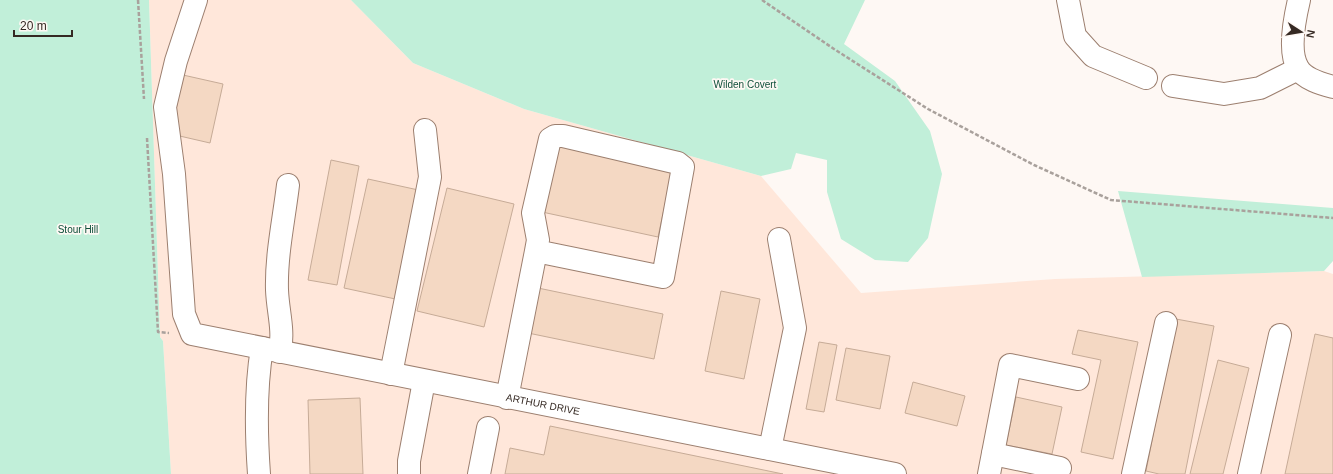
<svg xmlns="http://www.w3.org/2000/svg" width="1333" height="474" viewBox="0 0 1333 474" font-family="Helvetica,sans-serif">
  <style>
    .built { fill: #ffe7da }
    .green { fill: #c1efd9 }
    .building { fill: #f4d8c3; stroke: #c6ab97 }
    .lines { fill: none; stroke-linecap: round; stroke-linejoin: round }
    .minor-casing { stroke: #9c7f6f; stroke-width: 24 }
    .path { stroke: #a9a19c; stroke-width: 2.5; stroke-dasharray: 4 2; stroke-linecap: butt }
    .minor { stroke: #fff; stroke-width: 22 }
    .labels { text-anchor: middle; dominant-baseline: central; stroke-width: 3.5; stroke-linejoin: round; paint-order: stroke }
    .park-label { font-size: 10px; fill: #0e4f39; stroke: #fef8f4 }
    .street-label { font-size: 10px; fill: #352923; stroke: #fef8f4 }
  </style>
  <rect width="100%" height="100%" fill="#fef8f4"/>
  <path class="built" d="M149 0H351L413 63 524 109 761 176 861 293 1055 279 1324 271 1333 274V474H171L163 341 160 337Z"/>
  <path class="green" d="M0 0H149L160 337 163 341 171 474H0Z
    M351 0H865L844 44 895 81 930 131 942 174 928 238 908 262 875 260 841 239 827 192V160L796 153 791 169 761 176 524 109 413 63Z
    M1118 191 1333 208V261L1324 271 1142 277Z"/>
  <path class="building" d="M183 75 223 84 210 143 171 134Z
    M557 142 673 167 658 237 542 212Z
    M331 160 359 166 337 285 308 280Z
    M368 179 423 191 400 300 344 288Z
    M447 188 514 204 484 327 417 311Z
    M538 288 663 314 654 359 528 333Z
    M721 291 760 299 744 379 705 371Z
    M1176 319 1214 326 1185 474H1159L1146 471Z
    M1078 330 1138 342 1113 459 1081 452 1101 360 1072 354Z
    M1315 334 1333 338V474H1285Z
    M819 342 837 345 824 412 806 409Z
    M846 348 890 356 880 409 836 400Z
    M1218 360 1249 368 1223 474H1190Z
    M913 382 965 396 957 426 905 413Z
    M1016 397 1062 407 1052 454 1006 445Z
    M360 398 363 474H310L308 400Z
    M550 426 783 474H505L510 448 544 455Z"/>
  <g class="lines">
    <g class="minor-casing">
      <g id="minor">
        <path id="s1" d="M196 0 176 61 165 107 174 174 184 314 192 334 895 474"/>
        <path d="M1068 0 1075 36 1093 56 1146 78"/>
        <path d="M1299 0C1295 17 1288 52 1298 68 1304 79 1322 84 1333 87"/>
        <path d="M1173 86 1224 94 1260 88 1298 69"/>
        <path d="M280 352C284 328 278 313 277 290 276 255 284 219 288 185"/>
        <path d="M391 374 430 177 425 130"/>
        <path d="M507 398 536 251 663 277 683 167 678 163 563 136H555L550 139 533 213 538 240 536 251"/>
        <path d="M770 449 795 328 779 239"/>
        <path d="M993 454 1060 468"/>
        <path d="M259 474C256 432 255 390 262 348"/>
        <path d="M409 474V461L424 381"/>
        <path d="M479 474 488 428"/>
        <path d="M989 474 1010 365 1078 379"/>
        <path d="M1133 474 1166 323"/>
        <path d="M1249 474 1280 335"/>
      </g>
    </g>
    <path class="path" d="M138 0 144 99
      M762 0 834 49 928 109 1034 165 1111 200 1333 218
      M147 138 158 332 169 333"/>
    <use href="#minor" class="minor"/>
  </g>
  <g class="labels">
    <g class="park-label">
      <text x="745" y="84">Wilden Covert</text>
      <text x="78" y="229">Stour Hill</text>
    </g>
    <g class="street-label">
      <text stroke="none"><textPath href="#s1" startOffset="699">ARTHUR DRIVE</textPath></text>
    </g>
  </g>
  <g transform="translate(1301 32) rotate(102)" stroke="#fef8f4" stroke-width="3" paint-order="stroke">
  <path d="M0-3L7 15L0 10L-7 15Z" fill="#352923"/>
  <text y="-6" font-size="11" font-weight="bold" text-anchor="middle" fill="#352923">N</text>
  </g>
  <path d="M14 30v6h58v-6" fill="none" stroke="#352923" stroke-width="2"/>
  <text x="20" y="30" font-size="12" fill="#352923" stroke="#fef8f4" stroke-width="3" paint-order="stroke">20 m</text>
</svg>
